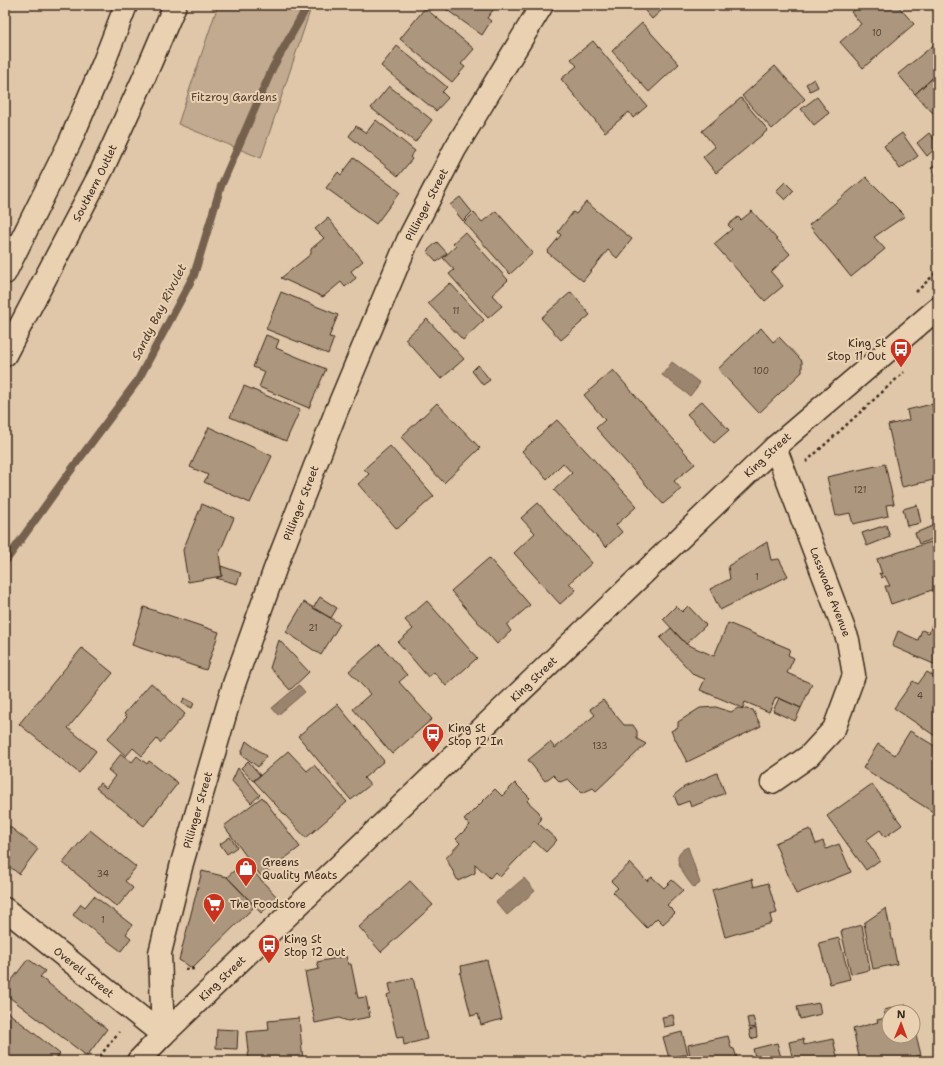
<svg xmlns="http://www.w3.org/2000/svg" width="943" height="1066" viewBox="0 0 943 1066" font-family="'Shantell Sans',sans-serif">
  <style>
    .green { fill: #c1aa90; stroke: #7e6a57 }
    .water { fill: #9a846e; stroke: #74604e }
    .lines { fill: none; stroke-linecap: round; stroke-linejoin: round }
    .stream { stroke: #74604e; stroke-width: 8 }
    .building { fill: #ac977e; stroke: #3b2a1e }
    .street-casing { stroke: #3b2a1e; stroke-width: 25 }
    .secondary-casing { stroke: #3b2a1e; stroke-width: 25 }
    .highway-casing { stroke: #3b2a1e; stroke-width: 25 }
    .path { stroke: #3b2a1e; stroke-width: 2.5; stroke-dasharray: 3 3; stroke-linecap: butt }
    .street { stroke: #ead1b2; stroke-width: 22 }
    .secondary { stroke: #ead1b2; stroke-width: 22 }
    .highway { stroke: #ead1b2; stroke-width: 22 }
    .labels { text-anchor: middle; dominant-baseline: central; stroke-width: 4; stroke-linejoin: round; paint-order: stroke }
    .number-label { font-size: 9px; fill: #574536 }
    .park-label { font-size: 11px; fill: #4f3d2f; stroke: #ead1b2 }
    .street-label { font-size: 11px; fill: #3b2a1e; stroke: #ead1b2 }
    .poi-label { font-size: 11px; fill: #3b2a1e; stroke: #ead1b2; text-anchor: start }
    .water-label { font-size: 12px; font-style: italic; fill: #534032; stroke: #ead1b2 }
  </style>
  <rect width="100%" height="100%" fill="#e0c7a9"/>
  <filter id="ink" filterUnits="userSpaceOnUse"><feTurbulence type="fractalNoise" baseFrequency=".025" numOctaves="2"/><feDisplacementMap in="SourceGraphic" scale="8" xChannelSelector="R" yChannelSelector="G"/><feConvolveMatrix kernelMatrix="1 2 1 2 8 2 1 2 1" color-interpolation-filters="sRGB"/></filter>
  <g filter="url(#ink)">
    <path class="green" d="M218 5H312L261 158 178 124Z"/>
    <path class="water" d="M672 362 700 383 690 396 662 375Z
      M299 685 305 692 278 715 272 708Z
      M688 847 700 883 694 888C686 878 666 854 688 847Z
      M524 878 535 891 507 915 496 902Z"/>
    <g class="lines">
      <path class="stream" d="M5 562 66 477 138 380 194 275 221 186 273 67 308 5"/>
    </g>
    <path class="building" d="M440 5H497L487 18 491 21 482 35Z
      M640 5H660L663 9 652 19Z
      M859 5H897L914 24 863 68 840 42 861 24 851 12Z
      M425 8 474 49 461 64 465 67 452 82 400 39Z
      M642 23 679 64 649 92 612 51Z
      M593 41 647 106 633 118 629 112 605 132 561 79 577 66 571 59Z
      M936 43 938 46V73L915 94 898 74Z
      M397 46 447 87 442 92 448 98 436 111 381 66Z
      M775 66 805 99 772 129 742 96Z
      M938 73V108L933 113 915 94Z
      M814 79 818 87 810 91 806 84Z
      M389 86 432 120 415 142 371 108Z
      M817 97 829 113 814 125 801 109Z
      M741 98 768 130 716 173 703 157 715 147 702 131Z
      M376 120 415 151 410 157 412 159 398 176 349 136 356 126 366 133Z
      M902 133 918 156 900 169 884 146Z
      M929 133 938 143V146L927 156 917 143Z
      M354 158 400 192 376 224 326 188 338 172 341 175Z
      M938 163V178L931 168Z
      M866 177 905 216 874 237 885 249 851 277 809 225Z
      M785 182 794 191 785 200 776 191Z
      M460 197 472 212 463 221 450 205Z
      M586 202 632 239 617 258 608 250 583 281 547 252 561 235 558 232 573 212 576 214Z
      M496 211 533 253 510 274 464 222 474 213 482 222Z
      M752 211 790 254 771 272 783 286 765 301 714 244 732 229 728 225 738 217 741 220Z
      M328 218 363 261 351 271 356 278 345 287 341 282 323 297 281 278 311 254V249L324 238 315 229Z
      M465 232 508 280 492 295 502 306 488 318 449 274 454 270 443 258 456 246 453 243Z
      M437 242 447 253 437 262 427 251Z
      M450 283 484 320 463 340 428 303Z
      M281 292 338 315 329 337 334 338 328 354 266 329Z
      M571 292 590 315 561 340 541 318Z
      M427 319 464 359 441 379 405 339Z
      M761 328 773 342 779 337 802 361V372L759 413 718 369Z
      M266 335 279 340 276 348 326 369 309 408 259 387 265 372 253 367Z
      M478 365 490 380 483 385 472 371Z
      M613 370 695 464 674 481 681 489 663 504 596 428 605 420 584 395Z
      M244 386 300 410 286 441 230 417Z
      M702 401 729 430 714 443 687 414Z
      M437 403 480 448 444 483 401 437Z
      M932 404 938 432V479L902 487 888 425 909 420 907 410Z
      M557 420 637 506 616 525 622 532 606 547 554 490 572 473 563 463 547 479 522 451Z
      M209 427 272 456 250 503 204 482 208 475 190 467Z
      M390 446 434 496 397 529 358 484 369 474 364 469Z
      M885 464 894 504 886 505 888 516 853 524 850 513 836 516 827 477Z
      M538 503 592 563 569 583 576 590 560 604 514 553 535 533 521 518Z
      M202 504 234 518 219 554 222 576 188 582 183 550Z
      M917 505 921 523 907 526 903 509Z
      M938 524V537L919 544 915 533Z
      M886 525 890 537 867 546 862 533Z
      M767 542 771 560 779 559 788 576 720 610 710 589 730 579 728 566Z
      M931 542 938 563V588L891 604 885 586H890L885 576 882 578 879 573 882 574 877 559Z
      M489 558 530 605 507 625 511 631 497 644 451 591Z
      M221 566 241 573 237 584 216 578 222 576Z
      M320 597 337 608 331 618 313 608Z
      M427 601 477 658 446 686 434 672 428 677 398 642 413 629 405 620Z
      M304 602 340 624 321 655 286 632Z
      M676 606 682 612 688 606 706 625 686 644 663 619Z
      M144 607 219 632 206 670 132 645Z
      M933 622 938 624V663L936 665 892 646 898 631 918 640 922 630 929 633Z
      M728 623 790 649 788 655 794 658 787 673 812 684 801 708 776 697 769 712 745 702 743 708 700 690 705 679 694 675 660 638 671 628 686 644 714 656Z
      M279 640 309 672 290 690 270 668Z
      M380 644 407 675 399 682 432 719 392 754 353 709 370 694 349 671Z
      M82 648 113 673 68 728 96 751 79 773 19 724Z
      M927 672 938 679V738L894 708 913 681 918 684Z
      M151 683 185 714 160 743 157 739 142 756 133 748 126 756 107 739 127 717 124 714Z
      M184 698 194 703 192 708 182 703Z
      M779 698 801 708 795 721 773 711Z
      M603 700 624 725H633L637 731V739L646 744 596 791 593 788 582 793 568 779 560 782 553 775 545 781 528 760 550 742 555 748 595 715 590 709Z
      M337 704 384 761 364 778 370 785 351 800 298 736Z
      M716 707 731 712 738 708 753 710 761 726 687 762 671 731 678 727V722L700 708Z
      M910 731 938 748V804L933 812 863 768 878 744 895 755Z
      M246 741 266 756 258 767 241 754Z
      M288 751 307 771 314 765 347 802 306 838 254 781Z
      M121 754 132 762 137 756 147 764 149 761 178 783 144 826 96 788 100 783 106 788 115 776 108 770Z
      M248 761 260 775 253 781 241 768Z
      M238 768 260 795 251 803 232 781Z
      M717 773 725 793 691 807 689 801 678 805 674 795 684 787Z
      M515 783 530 798 527 801 539 812 541 820 538 823 557 840 546 852 534 841 500 877 495 872 490 878 475 864V873L458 881 446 858 460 843 456 839 470 825 464 820 495 789 502 796Z
      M872 784 902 825 885 837 880 830 866 840 880 860 866 870 827 816Z
      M262 797 300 847 261 876 224 826Z
      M5 823 38 849 19 874 5 863Z
      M810 829 816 844 823 841 826 849 839 844 851 872 796 894 775 843Z
      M90 830 136 867 125 881 133 888 117 907 63 863Z
      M230 837 237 847 227 854 220 844Z
      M244 862 278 898 261 913 227 877Z
      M630 863 647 881 652 877 664 888 672 880 683 890 667 905 675 913 663 924 657 918 647 928 613 892 618 888 611 881Z
      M202 871 227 877 255 906 192 968 179 960Z
      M752 879 754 887 768 883 777 913 770 915 772 923 725 937 712 890Z
      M410 881 433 905 381 952 359 927Z
      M94 896 132 925 126 934 131 938 121 951 73 915 81 904 85 907Z
      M886 908 897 964 873 969 864 923Z
      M862 925 870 970 851 974 841 931Z
      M839 938 850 979 830 984 819 943Z
      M346 956 348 964H351L358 998 366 997 370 1017 348 1021 339 1018 315 1023 305 972 319 969 317 962Z
      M28 959 45 971 40 977 107 1029 87 1056 5 994V989Z
      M487 960 502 1019 481 1025 478 1014 471 1016 460 973 462 972 461 966Z
      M413 978 427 1039 404 1045 403 1037 397 1038 387 995 391 993 389 984Z
      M819 1003 821 1014 800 1019 797 1007Z
      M906 1005 908 1012H889V1036H913V1023L921 1055 894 1061H860L853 1029 878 1022 877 1020 886 1018 884 1010Z
      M5 1010 60 1054 54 1061H11L5 1056V1054L10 1048 6 1045 5 1046Z
      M673 1015 675 1025 664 1027 662 1017Z
      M753 1017 756 1027 749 1028 747 1018Z
      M299 1018 303 1061H249L246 1032 269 1030 268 1021Z
      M756 1028 757 1037 751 1039 749 1030Z
      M217 1029 238 1030 237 1049 216 1048Z
      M682 1032 688 1054 669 1058 663 1037Z
      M728 1036 731 1048 734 1049 738 1061H691L688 1045Z
      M803 1039 804 1045 833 1039 838 1061H793L789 1042Z
      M777 1043 782 1061H756L753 1049Z"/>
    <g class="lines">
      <g class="street-casing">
        <g id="street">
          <path d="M772 782 809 756 834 729 854 675 848 640 775 447"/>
          <path id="s1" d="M5 909 163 1035"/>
          <path id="s2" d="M163 1035 160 953 182 863 234 684 275 569 336 412 408 240 455 149 542 5"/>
        </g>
      </g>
      <g class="secondary-casing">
        <g id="secondary">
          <path id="s3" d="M138 1061 163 1035 775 447 938 308"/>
        </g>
      </g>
      <g class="highway-casing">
        <g id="highway">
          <path d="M5 273 70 142 104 62 126 5"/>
          <path id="s4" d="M5 355 102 170 143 80 175 5"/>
        </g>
      </g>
      <path class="path" d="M933 5 938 13
        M916 292 938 271
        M806 462 904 372
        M185 969H196
        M96 1061 119 1032"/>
      <use href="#street" class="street"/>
      <use href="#secondary" class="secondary"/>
      <use href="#highway" class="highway"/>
    </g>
  </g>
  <defs>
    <g id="bus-pin" transform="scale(1.15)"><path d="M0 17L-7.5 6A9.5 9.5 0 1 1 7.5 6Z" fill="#c8321e" stroke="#ead1b2"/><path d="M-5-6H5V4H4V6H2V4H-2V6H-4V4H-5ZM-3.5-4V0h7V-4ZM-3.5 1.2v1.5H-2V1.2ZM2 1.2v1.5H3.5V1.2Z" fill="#fff"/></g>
    <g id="shop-pin" transform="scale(1.15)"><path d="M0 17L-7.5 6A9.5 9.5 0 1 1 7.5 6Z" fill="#c8321e" stroke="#ead1b2"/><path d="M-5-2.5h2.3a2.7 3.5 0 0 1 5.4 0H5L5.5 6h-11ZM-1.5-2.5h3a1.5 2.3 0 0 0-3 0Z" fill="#fff"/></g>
    <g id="supermarket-pin" transform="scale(1.15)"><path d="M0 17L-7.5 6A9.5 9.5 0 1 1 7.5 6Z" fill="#c8321e" stroke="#ead1b2"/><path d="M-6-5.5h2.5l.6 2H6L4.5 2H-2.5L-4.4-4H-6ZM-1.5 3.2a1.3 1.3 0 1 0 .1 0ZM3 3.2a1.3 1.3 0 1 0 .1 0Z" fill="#fff"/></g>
  </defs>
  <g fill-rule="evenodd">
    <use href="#bus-pin" x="901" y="349"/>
    <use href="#bus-pin" x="433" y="734"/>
    <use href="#shop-pin" x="246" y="868"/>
    <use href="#supermarket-pin" x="214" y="904"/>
    <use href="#bus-pin" x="269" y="945"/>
  </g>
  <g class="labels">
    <g class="number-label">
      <text x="877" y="33">10</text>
      <text x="456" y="311">11</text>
      <text x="761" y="371">100</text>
      <text x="860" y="490">121</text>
      <text x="757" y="577">1</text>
      <text x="313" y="628">21</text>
      <text x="920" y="696">4</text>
      <text x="600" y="746">133</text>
      <text x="103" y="874">34</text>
      <text x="103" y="920">1</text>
    </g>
    <g class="park-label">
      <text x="234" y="97">Fitzroy Gardens</text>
    </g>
    <g class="street-label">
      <text stroke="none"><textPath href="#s4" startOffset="194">Southern Outlet</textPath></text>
      <text stroke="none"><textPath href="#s2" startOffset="878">Pillinger Street</textPath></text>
      <text stroke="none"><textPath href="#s3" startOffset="874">King Street</textPath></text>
      <text stroke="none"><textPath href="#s2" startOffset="554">Pillinger Street</textPath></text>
      <text transform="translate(830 592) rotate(69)">Lasswade Avenue</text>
      <text stroke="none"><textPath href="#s3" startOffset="550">King Street</textPath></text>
      <text stroke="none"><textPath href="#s2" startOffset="230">Pillinger Street</textPath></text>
      <text stroke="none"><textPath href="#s1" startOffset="101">Overell Street</textPath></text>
      <text stroke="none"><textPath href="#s3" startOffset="118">King Street</textPath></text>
    </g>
    <g class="poi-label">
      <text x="886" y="343" text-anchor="end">King St<tspan x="886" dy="13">Stop 11 Out</tspan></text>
      <text x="448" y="728">King St<tspan x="448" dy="13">Stop 12 In</tspan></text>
      <text x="262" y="862">Greens<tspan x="262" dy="13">Quality Meats</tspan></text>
      <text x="230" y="904">The Foodstore</text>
      <text x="284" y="939">King St<tspan x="284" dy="13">Stop 12 Out</tspan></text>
    </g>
    <g class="water-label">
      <text transform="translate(159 312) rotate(-63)">Sandy Bay Rivulet</text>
    </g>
  </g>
  <rect width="943" height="1066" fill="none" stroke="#ead1b2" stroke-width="20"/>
  <rect x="10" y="10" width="923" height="1046" fill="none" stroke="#3b2a1e" stroke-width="1.5" filter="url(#ink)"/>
  <g transform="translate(901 1024) rotate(1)"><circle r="19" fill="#ead1b2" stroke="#a48e77"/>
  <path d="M0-3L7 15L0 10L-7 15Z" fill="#c8321e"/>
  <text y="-6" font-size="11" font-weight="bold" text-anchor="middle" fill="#3b2a1e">N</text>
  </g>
</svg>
